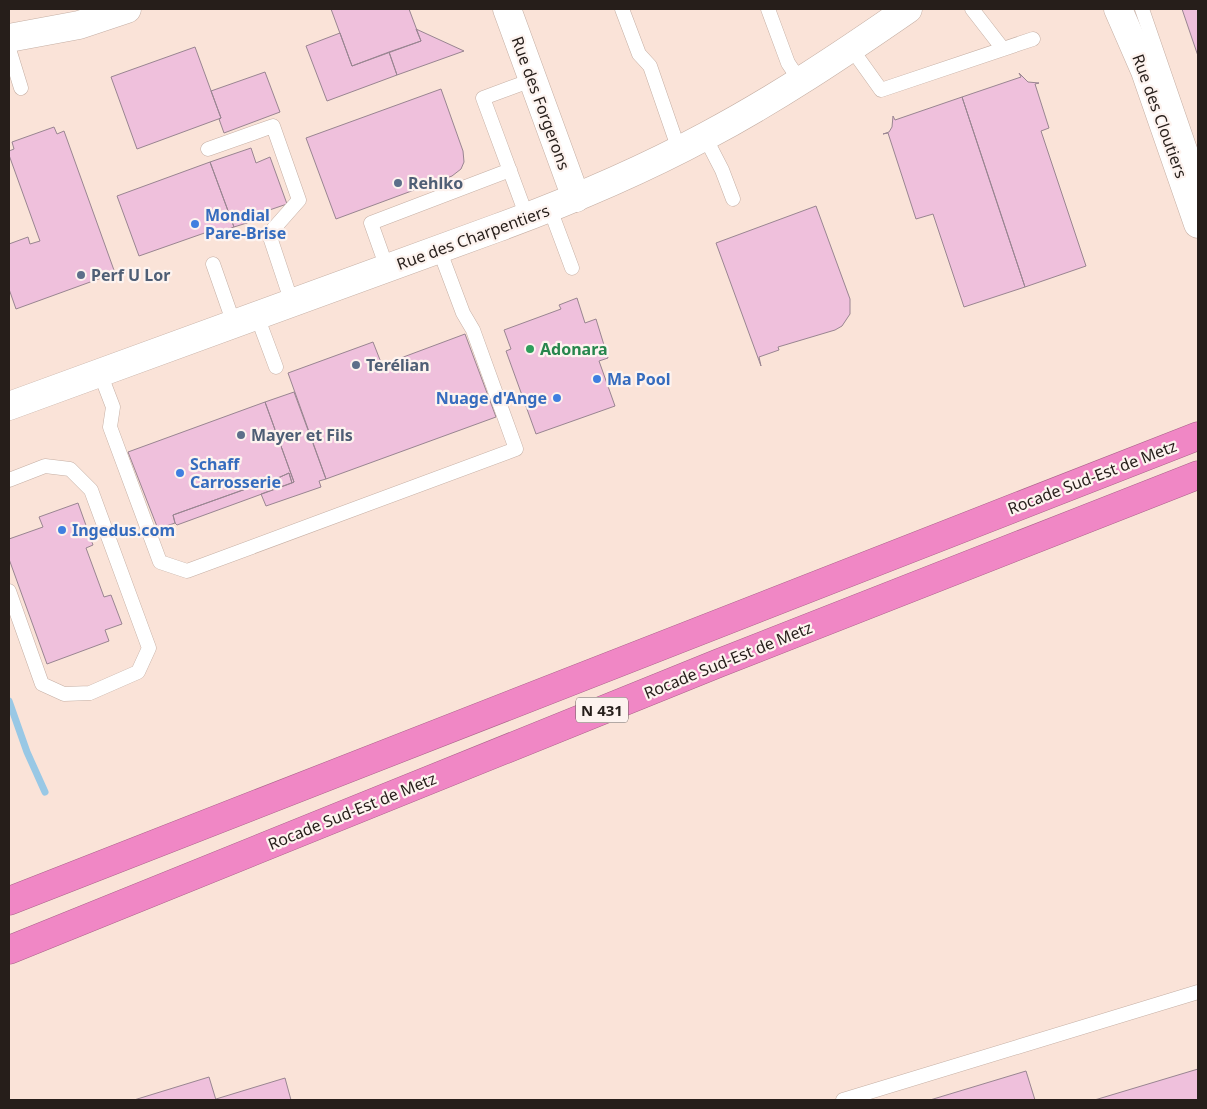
<svg xmlns="http://www.w3.org/2000/svg" width="1207" height="1109" viewBox="0 0 1207 1109" font-family="'Noto Sans',sans-serif">
  <style>
    .lines { fill: none; stroke-linecap: round; stroke-linejoin: round }
    .stream { stroke: #99c8e5; stroke-width: 7 }
    .building { fill: #efc0dc; stroke: #998591 }
    .lane-casing { stroke: #c5afa4; stroke-width: 15 }
    .street-casing { stroke: #c5afa4; stroke-width: 29 }
    .secondary-casing { stroke: #c5afa4; stroke-width: 29 }
    .highway-casing { stroke: #a96289; stroke-width: 29 }
    .lane { stroke: #fff; stroke-width: 14 }
    .street { stroke: #fff; stroke-width: 28 }
    .secondary { stroke: #fff; stroke-width: 28 }
    .highway { stroke: #f087c5; stroke-width: 28 }
    .service-dot { fill: #5c6f8a; stroke: #fdf3ef; stroke-width: 2 }
    .shop-dot { fill: #3f7fe0; stroke: #fdf3ef; stroke-width: 2 }
    .leisure-dot { fill: #2e9e5b; stroke: #fdf3ef; stroke-width: 2 }
    .labels { text-anchor: middle; dominant-baseline: central; stroke-width: 4.5; stroke-linejoin: round; paint-order: stroke }
    .shield { fill: #fdf3ef; stroke: #665e5a; stroke-width: 1 }
    .shield-label { font-size: 15px; font-weight: bold; fill: #261e1a }
    .street-label { font-size: 16px; fill: #261e1a; stroke: #fdf3ef }
    .service-label { font-size: 16px; font-weight: bold; fill: #4e5e75; stroke: #fdf3ef; text-anchor: start }
    .shop-label { font-size: 16px; font-weight: bold; fill: #366cbe; stroke: #fdf3ef; text-anchor: start }
    .leisure-label { font-size: 16px; font-weight: bold; fill: #27864d; stroke: #fdf3ef; text-anchor: start }
  </style>
  <rect width="100%" height="100%" fill="#fae3d8"/>
  <g class="lines">
    <path class="stream" d="M9 701 27 752 45 792"/>
  </g>
  <path class="building" d="M331 9H409L421 41 352 66Z
    M1182 9H1198V56Z
    M416 29 464 51 397 75 389 52 421 41Z
    M340 33 352 66 389 52 397 75 327 101 306 46Z
    M195 47 221 118 137 149 111 77Z
    M265 72 280 112 224 133 219 119 221 118 211 91Z
    M1019 73 1028 82 1039 83 1035 84 1049 128 1041 131 1086 266 1025 287 962 97 1021 77Z
    M441 89 463 151 464 162 461 169 452 176 336 219 306 138Z
    M962 97 1025 287 964 307 933 214 916 219 888 133 883 134 889 132 892 127 893 116 895 120Z
    M54 127 57 134 64 131 115 273 16 309 9 289V244L28 237 30 244 40 241 9 155V151L14 149 12 142Z
    M251 148 256 163 270 157 287 204 249 217 250 222 234 227 210 162Z
    M210 162 234 227 215 234 213 230 139 256 117 196Z
    M816 206 850 299V314L842 326 835 330 778 347 779 350 759 357 761 366 716 243Z
    M577 298 585 323 596 319 608 358 599 361 615 406 536 434 506 351 511 349 504 330 561 309 559 305Z
    M465 334 496 417 326 479 288 373 373 342 382 365Z
    M294 392 326 479 319 481 321 487 266 506 261 494 294 482 265 402Z
    M265 402 294 482 292 483 289 473 258 487 257 485 173 515 175 523 158 529 128 452Z
    M289 473 292 483 177 525 175 523 173 515 257 485 258 487Z
    M78 503 93 545 86 548 104 597 111 595 122 624 105 630 109 641 47 664 9 559V539L43 527 39 517Z
    M1198 1069V1100H1094L1098 1099Z
    M1026 1071 1035 1100H930Z
    M209 1077 216 1100H134Z
    M285 1078 291 1100H216V1099Z"/>
  <g class="lines">
    <g class="lane-casing">
      <path id="lane" d="M622 9 639 54 650 66 679 150
        M768 9 788 63 800 81
        M972 9 1003 49
        M1142 9 1198 172
        M851 48 881 90 1033 39
        M9 49 21 88
        M705 137 722 170 733 199
        M208 149 273 126 299 200 269 234 292 303
        M550 209 572 268
        M527 217 483 98 532 80
        M213 264 234 324
        M387 268 371 223 510 170
        M257 316 276 367
        M100 373 113 407 110 427 160 562 187 571 516 449 473 330 463 313 439 249
        M9 480 45 466 70 469 91 490 149 648 138 672 90 693 64 694 42 684 9 591
        M843 1100 1198 992"/>
    </g>
    <g class="street-casing">
      <path id="street" d="M507 9 576 198
        M9 38 79 25 127 9"/>
    </g>
    <g class="secondary-casing">
      <path id="secondary" d="M1118 9 1145 71 1198 224
        M9 406 497 228C568 202 639 172 706 136 776 99 843 54 908 9"/>
    </g>
    <g class="highway-casing">
      <path id="highway" d="M9 901 1198 436
        M9 950 719 663 1198 475"/>
    </g>
    <use href="#lane" class="lane"/>
    <use href="#street" class="street"/>
    <use href="#secondary" class="secondary"/>
    <use href="#highway" class="highway"/>
  </g>
  <g class="service-dot">
    <circle cx="398" cy="183" r="5"/>
    <circle cx="81" cy="275" r="5"/>
    <circle cx="356" cy="365" r="5"/>
    <circle cx="241" cy="435" r="5"/>
  </g>
  <g class="shop-dot">
    <circle cx="195" cy="224" r="5"/>
    <circle cx="597" cy="379" r="5"/>
    <circle cx="557" cy="398" r="5"/>
    <circle cx="180" cy="473" r="5"/>
    <circle cx="62" cy="530" r="5"/>
  </g>
  <circle class="leisure-dot" cx="530" cy="349" r="5"/>
  <g class="labels">
    <rect class="shield" x="576" y="697.5" width="52" height="25" rx="4"/>
    <g class="shield-label">
      <text x="602" y="710">N 431</text>
    </g>
    <g class="street-label">
      <text transform="translate(541 103) rotate(70)">Rue des Forgerons</text>
      <text transform="translate(1160 116) rotate(70)">Rue des Cloutiers</text>
      <text transform="translate(473 237) rotate(-20)">Rue des Charpentiers</text>
      <text transform="translate(1092 477) rotate(-21)">Rocade Sud-Est de Metz</text>
      <text transform="translate(728 660) rotate(-22)">Rocade Sud-Est de Metz</text>
      <text transform="translate(352 811) rotate(-22)">Rocade Sud-Est de Metz</text>
    </g>
    <g class="service-label">
      <text x="408" y="183">Rehlko</text>
      <text x="91" y="275">Perf U Lor</text>
      <text x="366" y="365">Terélian</text>
      <text x="251" y="435">Mayer et Fils</text>
    </g>
    <g class="shop-label">
      <text x="205" y="215">Mondial<tspan x="205" dy="18">Pare-Brise</tspan></text>
      <text x="607" y="379">Ma Pool</text>
      <text x="547" y="398" text-anchor="end">Nuage d'Ange</text>
      <text x="190" y="464">Schaff<tspan x="190" dy="18">Carrosserie</tspan></text>
      <text x="72" y="530">Ingedus.com</text>
    </g>
    <g class="leisure-label">
      <text x="540" y="349">Adonara</text>
    </g>
  </g>
  <rect width="1207" height="1109" fill="none" stroke="#261e1a" stroke-width="20"/>
</svg>
